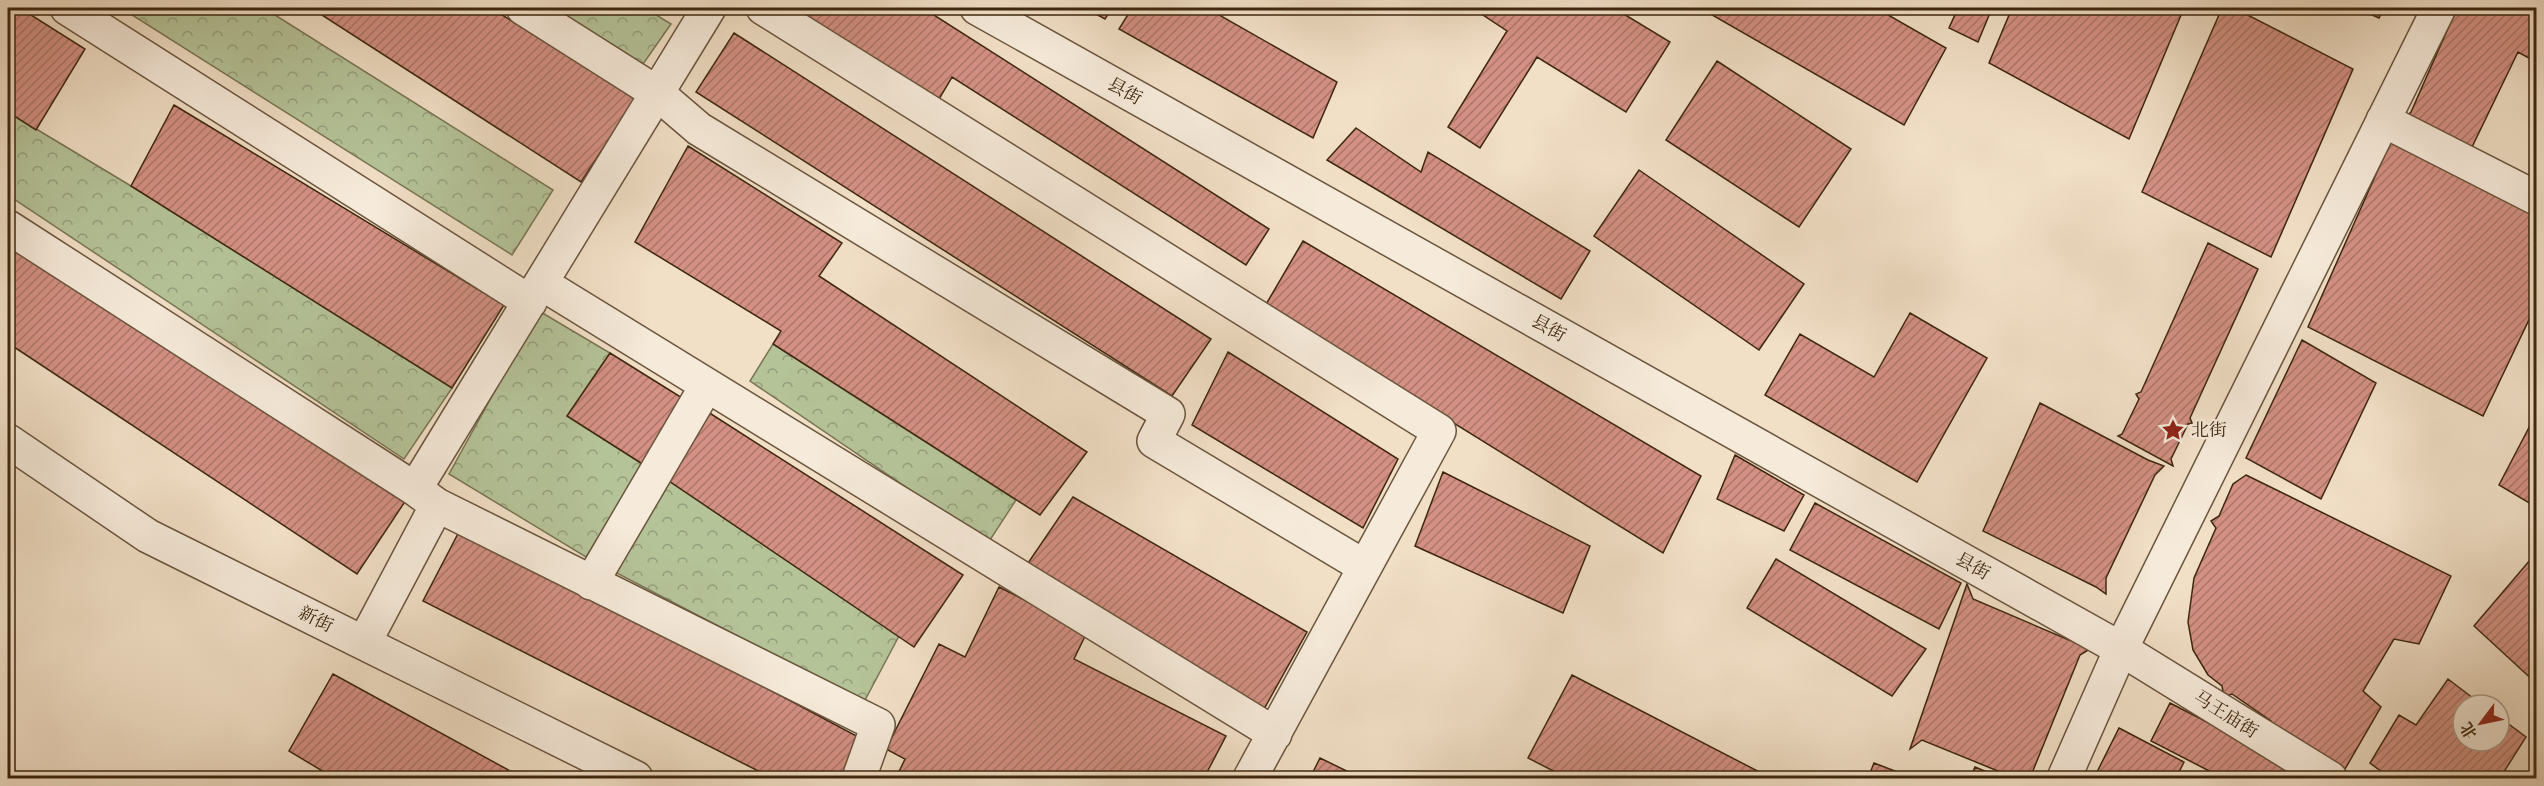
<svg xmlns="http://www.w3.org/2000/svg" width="2544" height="786" viewBox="0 0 2544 786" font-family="'IM FELL Great Primer','Noto Serif SC',serif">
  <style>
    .forest { fill: url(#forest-crowns); stroke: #797554; stroke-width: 1.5 }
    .building { fill: url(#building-hatch); stroke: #3d270f; stroke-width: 1.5 }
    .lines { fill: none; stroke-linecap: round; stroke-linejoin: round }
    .minor-casing { stroke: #6a553d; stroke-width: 36 }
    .minor { stroke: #f6eada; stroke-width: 33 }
    .labels { text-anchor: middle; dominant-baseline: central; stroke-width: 5; stroke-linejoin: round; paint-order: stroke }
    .street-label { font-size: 18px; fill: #3d270f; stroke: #f6eada }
    .poi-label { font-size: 18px; fill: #3d270f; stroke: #f6eada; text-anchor: start }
  </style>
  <defs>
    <pattern id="forest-crowns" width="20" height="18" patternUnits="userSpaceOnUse" patternTransform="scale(1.5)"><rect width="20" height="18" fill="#b5c399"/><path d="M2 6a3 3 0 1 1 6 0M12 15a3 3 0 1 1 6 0" fill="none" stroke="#949e7b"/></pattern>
    <pattern id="building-hatch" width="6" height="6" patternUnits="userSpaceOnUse" patternTransform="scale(1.5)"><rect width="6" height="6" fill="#d39083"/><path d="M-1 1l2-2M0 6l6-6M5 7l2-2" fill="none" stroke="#ac766a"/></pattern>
  </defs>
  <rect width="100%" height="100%" fill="#f1dfc6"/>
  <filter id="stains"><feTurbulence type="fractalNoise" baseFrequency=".00333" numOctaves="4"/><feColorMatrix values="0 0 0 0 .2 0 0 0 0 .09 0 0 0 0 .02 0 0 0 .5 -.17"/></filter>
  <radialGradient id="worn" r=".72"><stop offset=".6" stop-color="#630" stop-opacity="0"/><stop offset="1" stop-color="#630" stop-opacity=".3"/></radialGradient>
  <path class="forest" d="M121 8H264L553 190 512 255Z
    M547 8H645L671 24 641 67Z
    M8 112 131 186 452 388 404 459 8 195Z
    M539 311 610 353 567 416 644 465 586 557 449 474Z
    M773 344 1016 500 988 543 750 381Z
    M679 459 917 602 864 702 611 570Z"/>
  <path class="building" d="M8 8H20L85 49 36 130 8 112Z
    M311 8H491L636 98 581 182Z
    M781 8H923L1269 229 1246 265 952 77 935 106Z
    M1085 8H1112L1105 19Z
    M1132 8H1207L1337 82 1313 138 1119 29Z
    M1488 8H1614L1670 42 1626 112 1537 57 1480 148 1448 127 1507 31 1483 15Z
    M1700 8H1876L1946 48 1904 125Z
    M1958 8H1992L1978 42 1949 28Z
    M2012 8H2184L2129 139 1989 63Z
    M2222 8H2234L2353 69 2271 257 2142 192Z
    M2356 8H2384L2379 18Z
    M2457 8H2536V62L2518 52 2473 145 2469 159 2399 125 2411 112Z
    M734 33 1211 339 1172 396 696 92Z
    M1717 61 1851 149 1799 227 1666 140Z
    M174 105 504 305 452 388 131 186Z
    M1356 128 1421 172 1428 152 1590 251 1561 299 1327 160Z
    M2393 136 2536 212V305L2483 416 2308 327Z
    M688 146 842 243 819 276 1087 452 1040 515 773 344 781 331 635 242Z
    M1639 170 1804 284 1759 350 1594 236Z
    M1303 241 1701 476 1663 553 1265 306Z
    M8 243 406 500 357 574 8 343Z
    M2208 243 2258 269 2190 418 2192 423 2188 424 2171 459 2173 466 2118 436 2122 434 2139 399 2136 394 2141 392Z
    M1910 313 1987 358 1917 482 1765 395 1800 334 1874 377Z
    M2302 340 2376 383 2321 499 2246 458Z
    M1228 352 1398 459 1363 528 1192 425Z
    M610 353 687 401 644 465 567 416Z
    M2040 403 2148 460 2164 466 2155 475 2106 578V594L2096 587 1983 531Z
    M708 412 963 575 914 647 666 479Z
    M2536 414V507L2499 485Z
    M1735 455 1804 495 1784 531 1717 499Z
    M1443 472 1590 546 1563 613 1415 546Z
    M2246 475 2451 576 2419 644 2394 639 2363 691 2381 707 2345 769 2284 730H2272L2271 721 2232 694 2224 697 2222 686 2208 675 2193 650 2188 622 2194 578 2216 528 2211 521 2219 516 2233 484Z
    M1073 497 1307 632 1264 709 1026 566Z
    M1815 503 1961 583 1939 629 1790 550Z
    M462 526 864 740 847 778H772L423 601Z
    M2536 553V683L2474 626Z
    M1776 559 1926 649 1892 696 1747 608Z
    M1967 584 1973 599 2076 643 2093 647 2080 655 2030 778H2015L1922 740 1910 749Z
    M999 587 1087 632 1074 659 1226 736 1204 778H896L905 759 886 749 939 644 965 657Z
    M333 674 523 778H334L289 751Z
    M1572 675 1771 778H1567L1528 758Z
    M2448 679 2482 705H2463V741H2499V717L2526 737 2500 778H2390L2370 763 2399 715 2416 725Z
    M2170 703 2316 778H2220L2221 777 2151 741Z
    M2119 728 2184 762 2176 778H2094Z
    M1320 758 1361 778H1310Z
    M1874 763 1913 778H1868Z
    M1975 767 2001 778H1970Z"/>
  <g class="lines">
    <g class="minor-casing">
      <path id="minor" d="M67 8 530 302
        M523 8 657 93 699 129 1168 414 1154 441 1365 567
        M763 8 1439 431 1250 778
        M977 8 2121 649 2330 778
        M2383 120 2536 198
        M8 227 415 489
        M541 283 1275 734
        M8 441 148 536 636 778
        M437 505 878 725 859 778
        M591 583 707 385
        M364 643 437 505 415 489 709 8
        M2064 778 2121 649 2439 8"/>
    </g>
    <use href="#minor" class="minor"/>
  </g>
  <defs>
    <g id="sight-bare" transform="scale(1.8)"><path d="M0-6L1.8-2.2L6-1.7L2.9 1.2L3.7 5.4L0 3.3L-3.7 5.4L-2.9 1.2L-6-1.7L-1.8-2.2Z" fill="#8f2418" stroke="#f6eada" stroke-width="2.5" paint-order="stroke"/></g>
  </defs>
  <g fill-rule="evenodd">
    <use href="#sight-bare" x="2173" y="430"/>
  </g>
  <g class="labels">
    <g class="street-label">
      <text transform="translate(1125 91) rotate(29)">县街</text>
      <text transform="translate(1549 328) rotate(29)">县街</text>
      <text transform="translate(1973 566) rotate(29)">县街</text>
      <text transform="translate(316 619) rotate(26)">新街</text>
      <text transform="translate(2226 714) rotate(32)">马王庙街</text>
    </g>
    <g class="poi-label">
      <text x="2191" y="430">北街</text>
    </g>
  </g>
  <rect width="2544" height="786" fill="none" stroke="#f1dfc6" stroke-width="30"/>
  <rect x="9" y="9" width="2526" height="768" fill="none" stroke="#3d270f" stroke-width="3"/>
  <rect x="15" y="15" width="2514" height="756" fill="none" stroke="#3d270f" stroke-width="1.5"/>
  <g transform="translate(2481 723) rotate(238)"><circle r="28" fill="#f6eada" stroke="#ac9c89" stroke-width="1.5"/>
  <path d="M0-4.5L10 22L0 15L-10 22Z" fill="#8f2418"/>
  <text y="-9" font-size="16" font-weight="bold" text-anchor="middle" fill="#3d270f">北</text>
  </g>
  <rect width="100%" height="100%" filter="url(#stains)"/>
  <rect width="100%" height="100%" fill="url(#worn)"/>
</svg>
